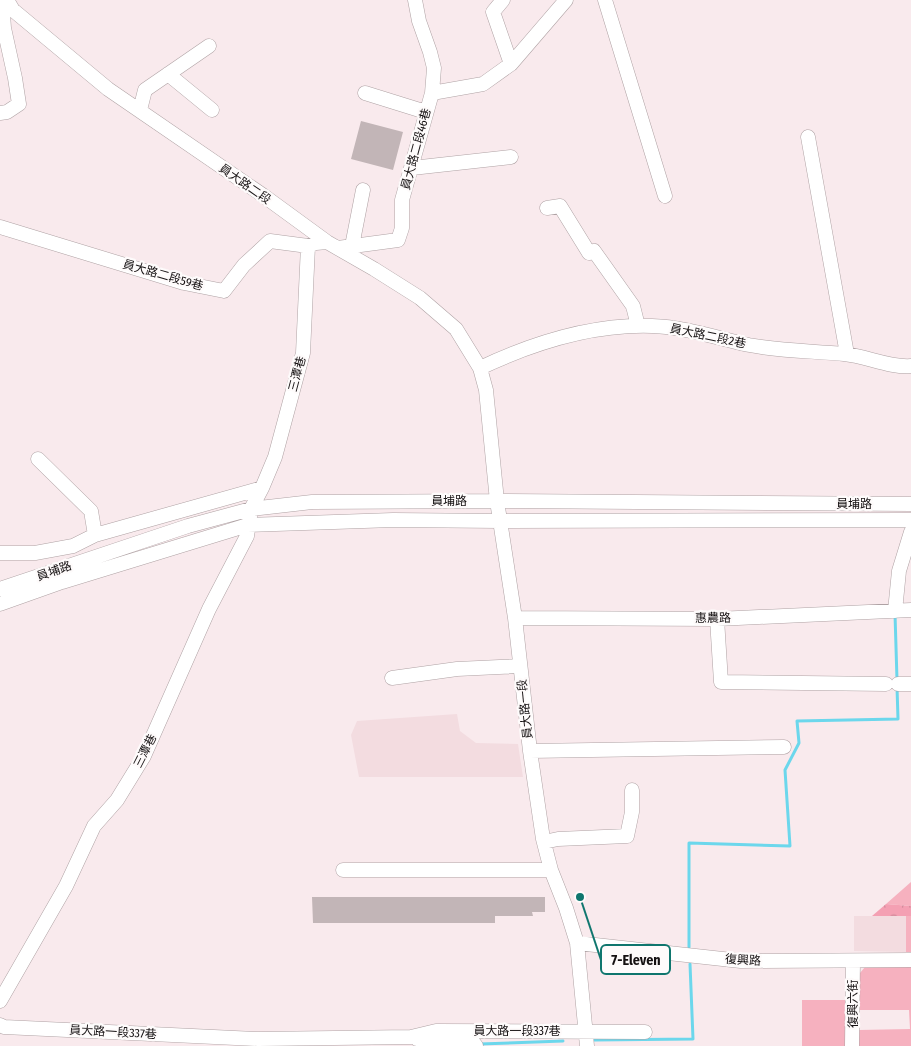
<svg xmlns="http://www.w3.org/2000/svg" width="911" height="1046" viewBox="0 0 911 1046" font-family="'Fira Sans Condensed','Noto Sans TC',sans-serif">
  <style>
    .built { fill: #f3dce0 }
    .green { fill: #f6b1bf }
    .forest { fill: url(#forest-crowns) }
    .lines { fill: none; stroke-linecap: round; stroke-linejoin: round }
    .stream { stroke: #6cd7ec; stroke-width: 3 }
    .building { fill: #c2b5b7 }
    .minor-casing { stroke: #afa2a4; stroke-width: 15 }
    .minor { stroke: #fff; stroke-width: 14 }
    .labels { text-anchor: middle; dominant-baseline: central; stroke-width: 4.5; stroke-linejoin: round; paint-order: stroke }
    .street-label { font-size: 12px; fill: #151112; stroke: #fefbfb }
    .leader { fill: none; stroke: #0f766e; stroke-width: 2 }
    .callout-dot { fill: #0f766e; stroke: #fefbfb; stroke-width: 2 }
    .callout { fill: #fefbfb; stroke: #0f766e; stroke-width: 2 }
    .callout-label { font-size: 14px; text-anchor: middle; font-weight: bold; fill: #151112 }
  </style>
  <defs>
    <pattern id="forest-crowns" width="20" height="18" patternUnits="userSpaceOnUse" patternTransform="scale(1.25)"><rect width="20" height="18" fill="#f4a0b3"/><path d="M2 6a3 3 0 1 1 6 0M12 15a3 3 0 1 1 6 0" fill="none" stroke="#d08999"/></pattern>
  </defs>
  <rect width="100%" height="100%" fill="#f9eaed"/>
  <path class="built" d="M457 714 460 731 476 743 518 744 523 777H359L351 735 357 721Z
    M854 916H906V952L854 951Z"/>
  <path class="green" d="M911 882V906L886 904Z
    M906 916H911V952H906Z
    M865 967H911V1046H858L859 1030 910 1029 909 1010H859L860 973Z
    M802 1000H847L846 1046H802Z"/>
  <path class="forest" d="M886 904 911 906V916H872Z"/>
  <g class="lines">
    <path class="stream" d="M895 614 897 680
      M689 947V843L790 846 785 770 799 743 797 721 898 719 897 687
      M594 1040 693 1039 690 964
      M480 1044 563 1041"/>
  </g>
  <path class="building" d="M361 121 403 132 393 170 351 159Z
    M312 897H545V912H532L533 916H495V923H313Z"/>
  <g class="lines">
    <g class="minor-casing">
      <path id="minor" d="M7 0 13 10 108 89 264 196 327 242 374 269 420 298 456 329 480 368 486 390 497 501 515 618 530 751 543 839 551 870 566 908 577 943 587 1046
        M503 0 493 12 511 64
        M605 0 665 196
        M168 74 212 110
        M365 93 426 112
        M432 93 483 84 511 64 566 0
        M140 110 145 90 209 46
        M0 113 7 112 19 104 15 78 4 28 2 0
        M808 137 847 354
        M412 168 511 157
        M547 208 560 206 589 253 594 251 633 306 638 326
        M0 227 184 283 224 291 244 265 270 241 308 246
        M352 246 363 190
        M338 248 398 240 402 228V200L432 93 434 68 430 52 419 21 415 0
        M480 368C533 343 593 324 652 326 686 327 717 338 749 345 780 351 813 351 844 354 866 356 890 368 911 366
        M38 459 91 511 95 535
        M0 553H35L73 546 95 535 262 488
        M0 589 188 526 251 509 312 502 497 501 911 504
        M0 604 62 582 248 525 393 520 500 521 911 520
        M895 611 899 571 911 532
        M515 618 717 619 911 610
        M717 619 721 682 886 684
        M392 678 457 669 520 666
        M898 684H911
        M530 751 784 747
        M544 842 558 839 627 836 632 812V790
        M343 870H551
        M577 943 741 961 911 960
        M0 1001 66 886 94 826 117 800 144 756 209 609 247 536 251 509 262 488 275 457 303 353 308 246 316 243 327 242
        M0 1025 4 1027 258 1039 411 1037 436 1031 645 1032
        M417 1039 473 1042 476 1046
        M852 1046 853 961"/>
    </g>
    <use href="#minor" class="minor"/>
  </g>
  <g class="labels">
    <g class="street-label">
      <text transform="translate(416 149) rotate(-75)">員大路二段46巷</text>
      <text transform="translate(245 184) rotate(35)">員大路二段</text>
      <text transform="translate(163 275) rotate(16)">員大路二段59巷</text>
      <text transform="translate(708 336) rotate(12)">員大路二段2巷</text>
      <text transform="translate(297 374) rotate(-75)">三潭巷</text>
      <text x="449" y="501">員埔路</text>
      <text x="854" y="504">員埔路</text>
      <text transform="translate(54 571) rotate(-19)">員埔路</text>
      <text transform="translate(713 618) rotate(-1)">惠農路</text>
      <text transform="translate(525 709) rotate(-96)">員大路一段</text>
      <text transform="translate(145 751) rotate(-63)">三潭巷</text>
      <text transform="translate(743 960) rotate(3)">復興路</text>
      <text transform="translate(853 1004) rotate(-90)">復興六街</text>
      <text x="517" y="1031">員大路一段337巷</text>
      <text transform="translate(113 1032) rotate(3)">員大路一段337巷</text>
    </g>
  </g>
  <path class="leader" d="M580 897L601 960"/>
  <circle class="callout-dot" cx="580" cy="897" r="5"/>
  <rect class="callout" x="601" y="945" width="69" height="29" rx="5"/>
  <g class="callout-label">
    <text x="636" y="965">7-Eleven</text>
  </g>
</svg>
